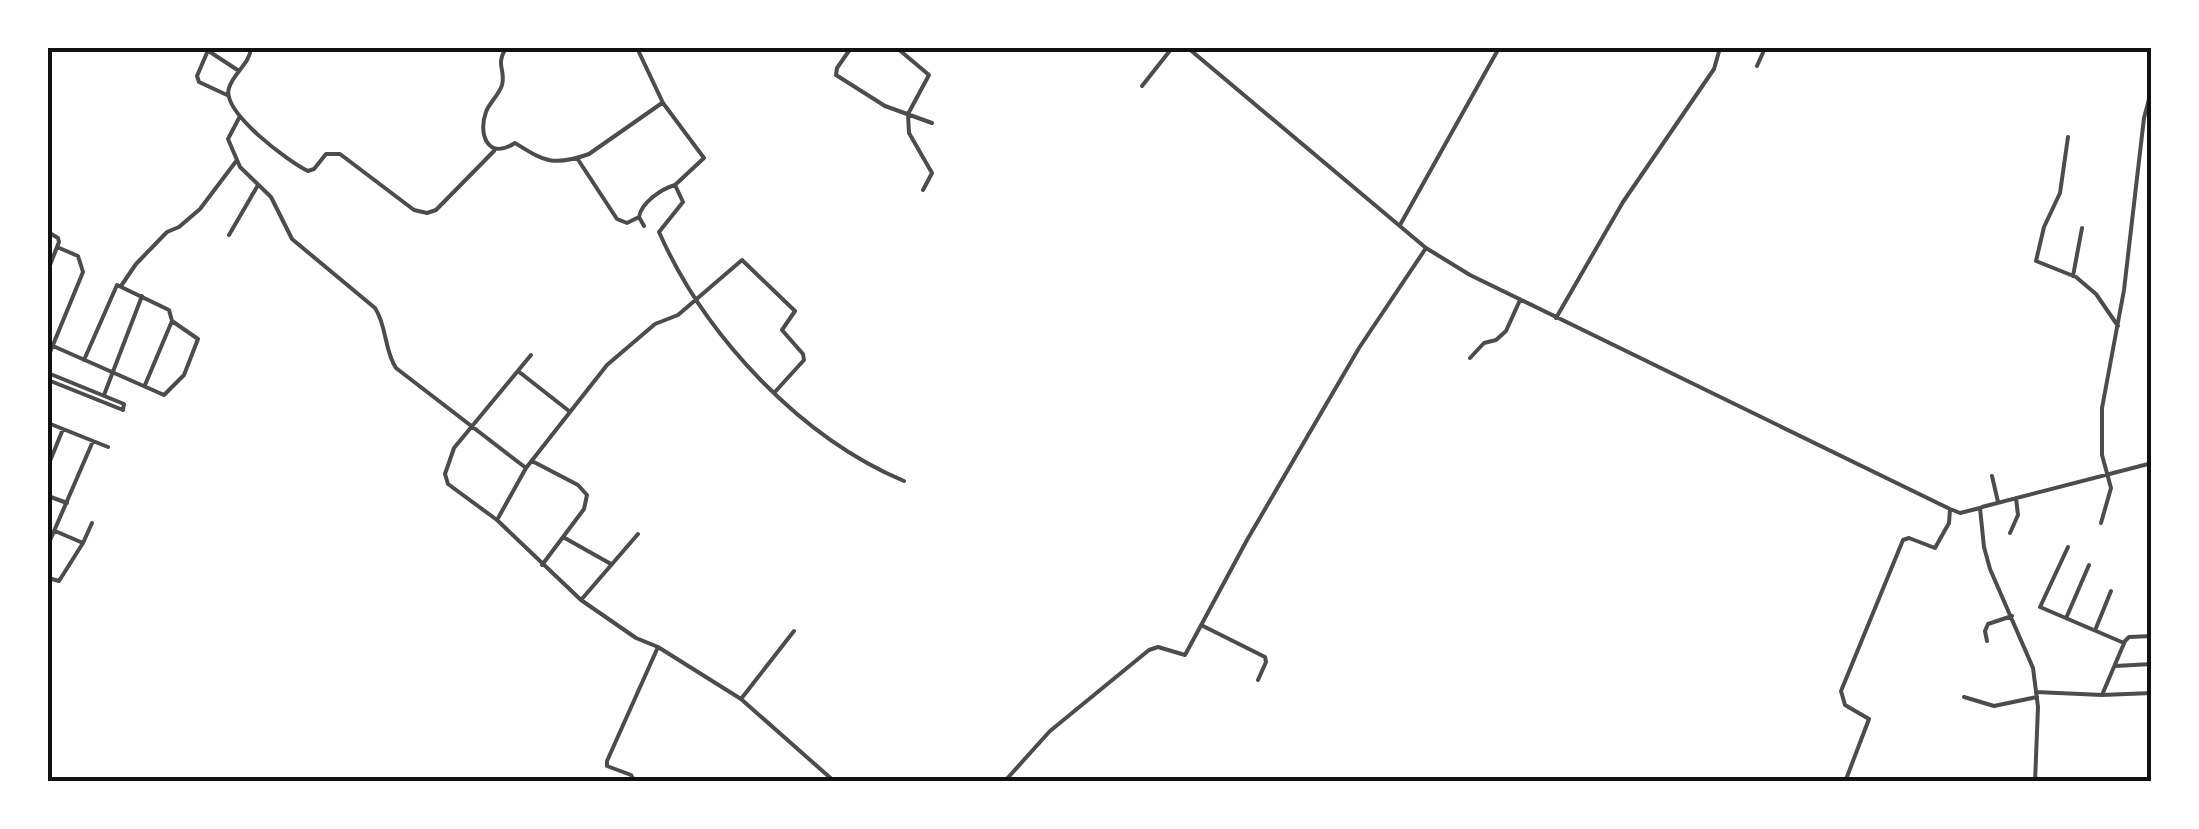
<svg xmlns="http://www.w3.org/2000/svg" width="2199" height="829" viewBox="0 0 2199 829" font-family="'Space Grotesk',sans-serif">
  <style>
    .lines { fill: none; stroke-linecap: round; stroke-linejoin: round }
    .minor { stroke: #4c4c4c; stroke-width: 4 }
    .neatline { fill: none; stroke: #111; stroke-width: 4 }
  </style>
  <rect width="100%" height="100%" fill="#fff"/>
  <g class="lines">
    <path class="minor" d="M209 48 197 76 199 82 227 95
      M251 48C250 64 233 73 229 88 221 112 289 162 308 171L314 169 326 154H340L414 210 427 213 436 210 494 151
      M506 48C495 66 506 69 502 85 499 95 489 103 486 112 478 133 487 161 515 143 544 161 553 167 589 154L662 103
      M637 48 663 103 704 158 675 185 683 202 659 232C705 336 800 437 904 481
      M851 48 837 68 836 75 885 106 932 123
      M897 48 929 75 908 114 909 133 932 173 923 190
      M1188 48 1426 248 1470 275 1950 509 1960 513 1980 508 1984 547 1990 569 2033 668 2038 707 2035 782
      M207 50 239 71
      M1757 66 1765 48
      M1142 86 1172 48
      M239 118 228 139 240 167 271 197 292 239 375 308C387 326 384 350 396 368L526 468 497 520 581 600 636 638 658 647 741 699 835 782
      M2068 137 2060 193 2044 227 2036 261 2076 277 2096 294 2118 326
      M577 158 617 219 627 223 639 217
      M1400 225 1499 48
      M644 226 639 217C641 203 661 189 675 185
      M48 232 58 238 59 242 48 270
      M229 235 258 185
      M2073 276 2082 228
      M121 286 136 264 167 232 179 227 200 209 237 160
      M1556 318 1623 202 1714 69 1720 48
      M53 346 164 395 184 375 198 339 172 321 169 310 117 285 84 360
      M48 357 83 272 78 256 57 247
      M1470 358 1484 343 1496 340 1506 331 1520 300
      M518 371 569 411
      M48 373 124 404 123 410
      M48 380 123 410
      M145 385 172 321
      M104 395 142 296
      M48 423 108 447
      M532 461 578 485 587 495 584 509 542 565
      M48 466 63 429
      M526 468 607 365 655 324 678 315 742 260 795 311 782 330 803 354 804 360 774 393
      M1992 476 1998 502
      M48 496 67 503
      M1982 507 2152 463
      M497 520 448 484 445 474 454 448 531 355
      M2101 523 2111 488 2102 455V408L2124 290 2144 118 2152 88
      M55 531 83 543 92 523
      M2010 533 2018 515 2016 498
      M563 537 611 564
      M48 545 93 441
      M2068 547 2040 607 2124 643
      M48 578 59 581 83 543
      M581 600 638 534
      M2067 616 2089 565
      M1203 626 1265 657 1266 662 1258 680
      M2096 628 2111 591
      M1987 641 1985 631 1988 624 2012 616
      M2115 666 2152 664
      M2036 692 2102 695 2152 693
      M2102 695 2125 641 2129 637 2152 636
      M1964 697 1994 706 2037 697
      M741 699 794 631
      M635 782 631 775 607 766V761L658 647
      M1004 782 1050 731 1149 650 1158 647 1185 655 1247 540 1359 348 1426 248
      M1845 782 1869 719 1845 705 1841 691 1903 540 1909 538 1935 548 1949 523 1950 509"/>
  </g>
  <rect width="2199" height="829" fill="none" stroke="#ffffff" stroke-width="100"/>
  <rect x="50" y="50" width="2099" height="729" class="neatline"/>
</svg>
